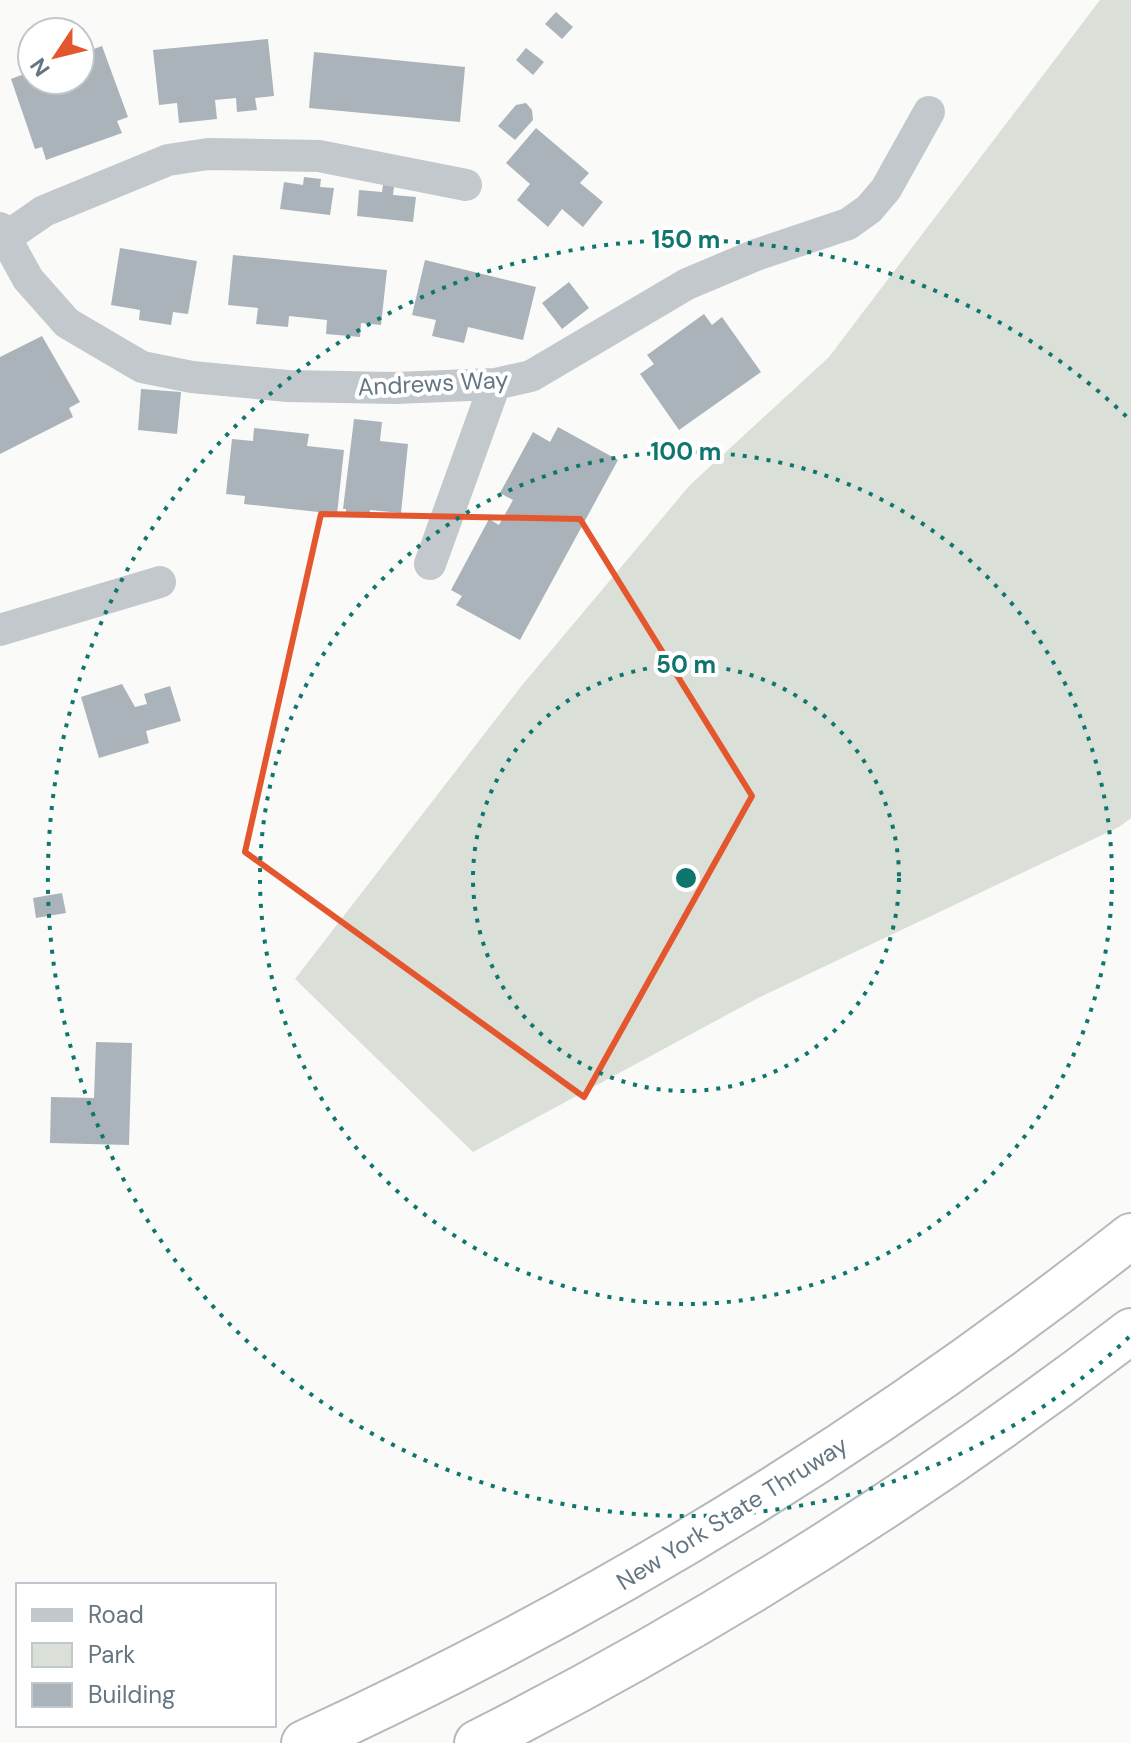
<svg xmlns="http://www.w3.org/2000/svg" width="1131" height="1743" viewBox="0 0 1131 1743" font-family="'DM Sans',sans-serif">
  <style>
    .green { fill: #dadfd7 }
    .building { fill: #aab3b9 }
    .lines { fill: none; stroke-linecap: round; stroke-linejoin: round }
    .motorway-casing { stroke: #b4b9bd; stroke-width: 48 }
    .minor { stroke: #c3c8cc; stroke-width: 32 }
    .motorway { stroke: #fff; stroke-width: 44 }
    .marked { fill: none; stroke: #e4572e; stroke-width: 6; stroke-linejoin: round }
    .ring { fill: none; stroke: #0f766e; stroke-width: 4; stroke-dasharray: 4 8 }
    .labels { text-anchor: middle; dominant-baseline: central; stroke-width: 8; stroke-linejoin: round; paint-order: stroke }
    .street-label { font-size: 24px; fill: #657683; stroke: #fff }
    .centre { fill: #0f766e; stroke: #fff; stroke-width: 4 }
    .ring-label { font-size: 24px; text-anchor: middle; font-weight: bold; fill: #0f766e; stroke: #fff; stroke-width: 8; stroke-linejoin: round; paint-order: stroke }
  </style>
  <rect width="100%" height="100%" fill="#fafaf8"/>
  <path class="green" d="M1100 0H1131V818L1119 827 758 998 473 1152 295 979 523 684 690 485 829 357Z"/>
  <path class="building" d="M556 12 573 27 562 39 545 24Z
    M268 39 274 96 255 98 257 110 237 112 236 98 215 100 217 119 179 123 177 103 159 105 153 50Z
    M102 46 128 117 117 121 122 133 46 160 42 147 35 149 11 79 32 71V80H80V54Z
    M526 48 544 62 533 75 516 60Z
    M314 52 465 67 460 122 309 108Z
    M526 103 532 110 533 120 515 140 498 126 516 105Z
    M536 128 589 173 580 183 603 202 583 227 562 209 548 227 517 200 530 184 506 163Z
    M304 177 321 179 320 187 334 188 330 215 280 209 284 182 303 185Z
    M383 185 394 186 393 195 416 197 413 222 357 216 359 190 382 192Z
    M120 248 197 261 188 314 173 312 171 325 139 320 140 310 111 305Z
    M233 255 387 270 381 325 361 323 360 337 326 334 327 320 289 316 288 327 256 324 258 308 228 305Z
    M425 260 536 287 523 340 468 327 464 343 432 336 436 320 412 315Z
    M569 282 589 308 562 329 542 303Z
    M704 314 712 325 722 317 761 372 679 430 640 374 654 364 647 355Z
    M42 336 80 402 69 408 73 417 0 454V357Z
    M141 389 181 392 177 434 138 430Z
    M354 419 382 422 380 441 408 444 401 513 370 510V517L346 514V509H343Z
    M558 427 618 460 520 640 456 605 462 596 451 590 489 519 499 525 513 500 500 493 533 432 550 442Z
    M254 428 309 434 307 446 344 450 337 514 244 504 245 496 226 494 232 439 253 441Z
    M122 684 135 707 147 704 144 694 170 686 181 721 146 731 149 743 99 758 81 697Z
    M62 893 66 913 36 918 33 898Z
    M96 1042 132 1043 129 1145 50 1143 51 1097 94 1098Z"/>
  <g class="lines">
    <g class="motorway-casing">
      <path id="motorway" d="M304 1743C601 1607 875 1438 1131 1236
        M477 1743C708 1626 926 1488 1131 1331"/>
    </g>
    <path class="minor" d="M0 228 28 279 67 323 142 367 192 377 288 386 395 388 495 384 531 376 687 284 756 255 848 224 869 209 886 189 929 112
      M5 238 44 211 168 160 208 154 319 156 466 185
      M430 564 495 384
      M0 630 160 582"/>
    <use href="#motorway" class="motorway"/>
  </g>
  <path class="marked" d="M321 514 580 519 752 796 584 1097 245 852Z"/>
  <g class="ring">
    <circle cx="686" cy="878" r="213"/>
    <circle cx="686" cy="878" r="426"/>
    <path d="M1129 1337A638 638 0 1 1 1129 419"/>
  </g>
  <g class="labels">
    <g class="street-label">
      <text transform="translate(433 383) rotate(-3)">Andrews Way</text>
      <text transform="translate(732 1513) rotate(-32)">New York State Thruway</text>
    </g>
  </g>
  <circle cx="686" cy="878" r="12" class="centre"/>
  <g class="ring-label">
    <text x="686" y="248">150 m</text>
    <text x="686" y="460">100 m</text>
    <text x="686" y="673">50 m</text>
  </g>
  <rect x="16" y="1583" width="260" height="144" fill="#ffffff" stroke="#c1c8cd" stroke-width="2"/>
  <rect x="32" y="1609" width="40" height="12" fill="#c3c8cc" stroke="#c1c8cd" stroke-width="2"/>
  <text x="88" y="1623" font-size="24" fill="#657683">Road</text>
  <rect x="32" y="1643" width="40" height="24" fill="#dadfd7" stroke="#c1c8cd" stroke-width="2"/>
  <text x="88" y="1663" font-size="24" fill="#657683">Park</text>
  <rect x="32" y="1683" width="40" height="24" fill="#aab3b9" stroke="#c1c8cd" stroke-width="2"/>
  <text x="88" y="1703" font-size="24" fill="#657683">Building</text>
  <g transform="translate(56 56) rotate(235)"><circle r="38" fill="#ffffff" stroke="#c1c8cd" stroke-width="2"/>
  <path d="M0-6L14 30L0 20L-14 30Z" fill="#e4572e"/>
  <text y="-12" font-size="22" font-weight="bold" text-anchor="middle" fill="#657683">N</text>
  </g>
</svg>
